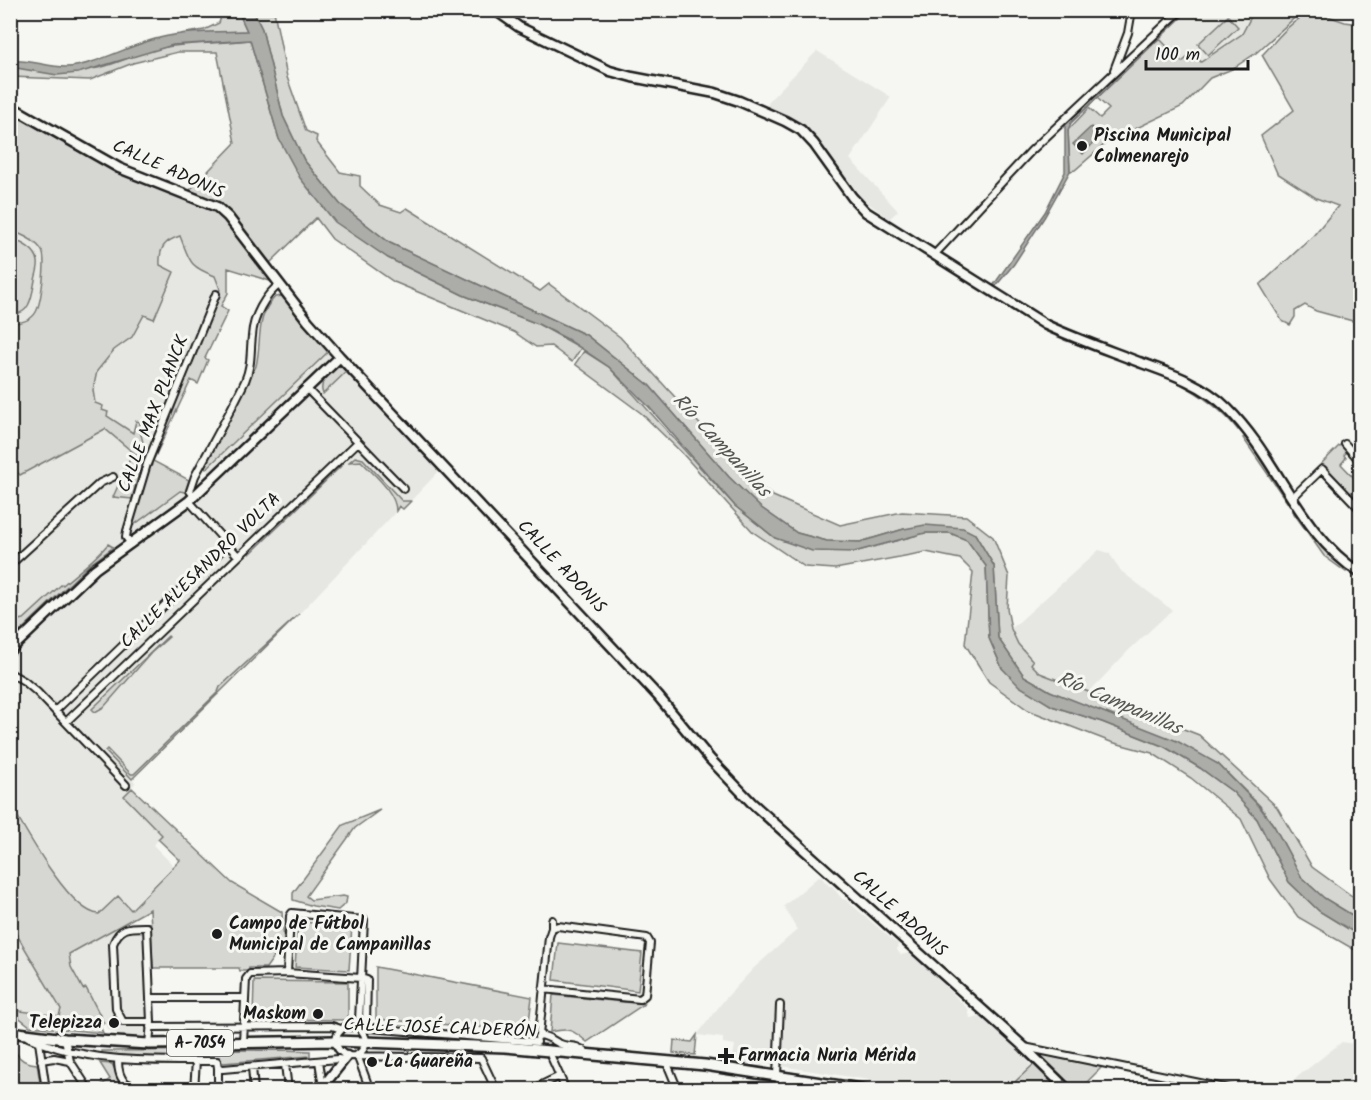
<svg xmlns="http://www.w3.org/2000/svg" width="1371" height="1100" viewBox="0 0 1371 1100" font-family="Kalam,sans-serif">
  <style>
    .built { fill: #e6e6e2 }
    .green { fill: #d6d6d2; stroke: #797977; stroke-width: 1.5 }
    .water { fill: #acaca9; stroke: #727271; stroke-width: 1.5 }
    .lines { fill: none; stroke-linecap: round; stroke-linejoin: round }
    .street-casing { stroke: #1c1c1c; stroke-width: 10 }
    .secondary-casing { stroke: #1c1c1c; stroke-width: 13 }
    .primary-casing { stroke: #1c1c1c; stroke-width: 14 }
    .street { stroke: #f6f6f2; stroke-width: 6 }
    .secondary { stroke: #f6f6f2; stroke-width: 8 }
    .primary { stroke: #f6f6f2; stroke-width: 9 }
    .poi-dot { fill: #1c1c1c; stroke: #f6f6f2; stroke-width: 2 }
    .labels { text-anchor: middle; dominant-baseline: central; stroke-width: 6; stroke-linejoin: round; paint-order: stroke }
    .shield { fill: #f6f6f2; stroke: #5d5d5c; stroke-width: 1.5 }
    .shield-label { font-size: 16px; font-weight: bold; fill: #1c1c1c }
    .poi-label { font-size: 18px; font-weight: bold; fill: #1c1c1c; stroke: #f6f6f2; text-anchor: start }
    .street-label { font-size: 18px; fill: #1c1c1c; stroke: #f6f6f2 }
    .water-label { font-size: 20px; font-style: italic; fill: #565654; stroke: #f6f6f2 }
  </style>
  <rect width="100%" height="100%" fill="#f6f6f2"/>
  <filter id="ink" filterUnits="userSpaceOnUse"><feTurbulence type="fractalNoise" baseFrequency=".0167" numOctaves="2"/><feDisplacementMap in="SourceGraphic" scale="12" xChannelSelector="R" yChannelSelector="G"/><feConvolveMatrix kernelMatrix="1 2 1 2 8 2 1 2 1" color-interpolation-filters="sRGB"/></filter>
  <g filter="url(#ink)">
    <path class="built" d="M1188 11H1254L1242 34 1190 71 1159 38Z
      M817 51 891 97 850 159 898 211 889 219 863 199 807 127 797 120 767 107 769 101Z
      M10 111 228 268V293L153 462 196 484 208 473 205 466 256 366 259 354 260 322 266 306 275 297 283 296 329 351 330 357 327 362 333 368 337 366 343 367 441 469 403 509 399 506 393 515 299 614 133 779 135 783 124 796 162 836 153 845 173 865 130 910 100 914H92L85 909 57 880 11 803Z
      M1099 550 1109 553 1121 571 1172 610 1129 650 1089 692 1040 672 1030 664 1033 661 1018 644 1011 629Z
      M821 877 829 886H832L842 899 846 900 895 942 898 943 897 950 901 955 909 953 929 970 968 1009 970 1018 981 1017 1029 1058 1028 1062 1031 1065 1016 1081 1014 1089H926L763 1063 762 1066 732 1063 735 1045 723 1043V1038L697 1035 725 999 755 967 797 930 784 906 817 878Z
      M126 921 151 923 153 968 145 969 146 1028 144 1035 137 1037 123 1036 108 1030 86 988 83 990 71 967 68 954Z
      M10 925 61 1009 59 1016 11 1009Z
      M1342 1042 1360 1045V1089H1282Z"/>
    <path class="green" d="M218 10 238 11 247 31 180 34 204 30 219 23 221 17Z
      M253 11H274L287 77 306 131 317 136 316 141 340 172 360 176V186L380 205 401 212 407 208 540 291 549 284 620 337 750 479 773 496 840 525 902 512 966 516 993 537 1009 576 1007 608 1011 629 1018 644 1033 661 1031 664 1040 673 1199 735 1277 807 1312 867 1360 902V920L1324 898 1302 878 1274 826 1260 806 1218 764 1050 691 1024 676 998 638 994 566 975 534 904 529 860 542 827 541 797 533 760 507 729 477 649 385 586 335 390 243 340 204 304 160 283 116 262 29Z
      M1254 11H1304L1301 12 1256 53 1232 69 1210 78 1183 106 1118 137 1112 138 1075 170 1070 171 1068 130 1089 108 1100 118 1109 109 1097 98 1159 38 1182 62 1193 53 1201 62 1242 34Z
      M1316 12 1345 22 1360 24V323L1316 311 1305 305 1295 311V317L1290 325 1282 321 1260 285 1313 236 1338 206 1316 198 1277 173 1261 136 1294 110 1262 55C1278 39 1293 16 1316 12Z
      M1228 16 1238 27 1208 55 1198 44Z
      M250 40 279 139 388 258 463 295 538 324 581 348 572 362 551 346 536 347 514 332 394 282 332 239 316 218 270 263 224 208 189 191 235 143 217 52H178L133 63 90 80 11 77 10 67C35 70 74 72 98 68 117 64 135 54 154 49 186 42 218 44 250 40Z
      M10 111 39 125 102 163 215 209 227 221 271 278 270 281 228 268V293L221 306 228 311 205 358 208 360 198 384 191 380 153 461 189 480 185 492 180 491 131 527 149 468 152 465 151 461 220 289 215 276C188 266 190 261 180 236 164 241 159 248 160 265L174 272 154 319 144 315 132 337 114 350 97 371 93 390 95 403 103 406 102 410 108 412 107 416 133 433 136 421 140 422V431L147 457 141 465 132 499 113 497 130 459 136 455 105 429 20 475 18 473 11 477V323C19 323 31 321 36 312 41 303 47 260 42 251 36 240 21 235 11 230Z
      M10 238C20 242 37 249 38 262 39 267 36 275 35 280 32 296 30 316 11 314Z
      M283 296 329 351 206 469 205 466 256 366C262 341 255 317 275 297Z
      M1064 338 1184 383 1211 400 1241 428 1238 430C1197 377 1124 362 1064 340Z
      M584 351 609 367 735 506 775 538 854 552 925 533H950L967 540 986 566 989 638 1002 668 1052 706 1102 722 1165 747 1200 768 1233 792 1257 819 1289 882 1319 911 1360 936V953L1298 917 1270 879 1241 819 1191 778 1152 753 1111 742 1028 710 989 682 965 644 973 572 960 559 926 552 835 569 805 567 753 532 681 452 641 413 575 364Z
      M337 366 343 367 347 371 323 394C318 383 330 371 337 366Z
      M1246 437 1290 501 1287 502 1243 438Z
      M1341 444 1348 451 1344 455 1346 458 1341 464 1360 484 1350 494 1321 464Z
      M355 457 363 459 402 501H411L403 509 399 506 396 511C396 492 373 474 361 461L349 462Z
      M340 464 341 466 250 554 249 552Z
      M1293 512 1298 513 1316 540 1348 570 1346 572 1324 556Z
      M108 544 113 547 111 549 89 565 11 640V621L24 619 62 584 63 585C80 570 95 560 108 544Z
      M299 614 132 779 105 751 107 749 131 774H134L218 692 220 687Z
      M168 636 169 637 151 653 104 707 95 712 92 709Z
      M132 788 232 883 282 912 284 943 266 968H249V971H240L239 968H153L150 909 69 954 71 967 83 989 86 988 104 1023 100 1026 103 1033 30 1026 12 1012 13 1010 59 1016 61 1009 11 925 10 803C25 829 70 913 99 914L118 896 131 910 180 860 158 839 162 835 124 796Z
      M380 810 355 828 306 896 311 900 343 896 347 897 346 903 338 910 313 906 293 900V893L343 825Z
      M298 922 352 925 349 970 295 967Z
      M558 943 642 953 638 991 554 980Z
      M376 967 532 997 528 1031 376 1019Z
      M254 981 348 982V1020L253 1019Z
      M553 995 644 1004 587 1042C572 1029 569 1028 550 1032Z
      M697 1035 695 1055 673 1053 674 1040 692 1042Z
      M10 1042H14C14 1057 23 1063 37 1064L41 1089H11Z
      M279 1050 310 1051V1056L223 1063 215 1058 121 1057 102 1055V1051Z
      M1042 1052 1102 1067 1080 1089H1074L1039 1056Z
      M100 1063 112 1064 123 1086 130 1089H117L113 1086 107 1089H96L110 1079Z
      M1035 1063 1064 1090H1014L1016 1081Z"/>
    <path class="water" d="M238 11H253L262 29 283 116 304 160 340 204 390 243 586 335 649 385 729 477 760 507 797 533 827 541 860 542 904 529 925 525 963 528 975 534 994 566 998 638 1024 676 1050 691 1177 741 1218 764 1259 806 1274 826 1302 878 1324 898 1360 920V936L1319 911 1289 882 1257 819 1233 792 1200 768 1165 747 1102 722 1052 706 1019 686 1002 668 989 638 986 566 967 540 950 533H925L854 552 812 551 775 538 735 506 649 407 609 367 567 339 538 324 463 295 388 258 335 222 300 178 279 139 250 40 173 45 78 73 57 75 11 67V61C29 59 47 67 66 67 91 67 132 44 159 38 187 31 218 32 247 31Z
      M1184 11H1188L1071 123 1068 130 1070 171 1045 216 1014 264 995 287 993 286 1045 212 1065 172V124Z
      M1091 127 1100 136 1083 154 1073 144Z"/>
    <g class="lines">
      <g class="street-casing">
        <path id="street" d="M1114 70 1128 33 1132 10
          M934 255 1031 151 1181 10
          M306 388 404 489
          M1345 444 1360 461
          M194 496 190 491 195 476C212 444 230 413 245 381 252 364 250 353 252 336 253 317 265 295 280 284
          M1292 498 1322 469 1360 509
          M189 501 238 556
          M131 544 126 537 127 531 147 464 216 294
          M10 565 100 483 113 477
          M10 673 24 681 37 692 126 785
          M55 711 227 545
          M66 722 358 442
          M287 973 290 916 292 913 364 920 359 1020 357 1027
          M361 978 367 980 366 1023 362 1030
          M543 989 640 999 645 995 650 943 647 938 558 926 552 928
          M150 998H244
          M150 1027 332 1026 341 1029
          M362 1030 370 1028 537 1042
          M539 1035 549 937 552 928V920
          M28 1037C87 1064 153 1061 217 1061L218 1068 223 1069 338 1059 344 1060
          M538 1037 539 1035C548 1036 551 1039 558 1043 570 1049 573 1042 587 1053
          M65 1039 70 1061 89 1090
          M39 1042 46 1090
          M243 1043 246 979 250 974 287 973 361 978
          M149 1044 151 1022 147 927C129 927 120 926 113 944L116 1009 123 1022H151
          M1024 1047 1234 1090
          M548 1050 566 1090
          M357 1055C368 1048 369 1036 358 1027H345C332 1035 333 1049 347 1056L481 1058 496 1090
          M357 1055 370 1090
          M41 1060 54 1058 70 1061
          M118 1060C118 1098 144 1081 169 1088
          M319 1061 323 1087
          M666 1061 678 1090
          M285 1064 288 1090
          M252 1067 254 1090
          M777 1076 780 1005
          M194 1090 196 1061
          M218 1090V1068
          M531 1090 560 1076
          M778 1090 780 1077"/>
      </g>
      <g class="secondary-casing">
        <path id="secondary" d="M495 10 519 27 610 71 632 77 715 93 739 101 785 121 801 130 814 144 852 197 866 212 1046 325C1076 339 1108 350 1139 362 1170 373 1203 384 1227 408 1278 458 1298 533 1360 573
          M10 106 119 168 217 207 228 217 308 321 340 357 658 696 710 759 752 803 1024 1047 1068 1090
          M10 650 95 569 189 501 340 357
          M320 1090 347 1056"/>
      </g>
      <g class="primary-casing">
        <path id="primary" d="M10 1032 65 1039 149 1044 335 1041 505 1047 705 1065 867 1090"/>
      </g>
      <use href="#street" class="street"/>
      <use href="#secondary" class="secondary"/>
      <use href="#primary" class="primary"/>
    </g>
  </g>
  <g class="poi-dot">
    <circle cx="1082" cy="146" r="6"/>
    <circle cx="217" cy="934" r="6"/>
    <circle cx="318" cy="1014" r="6"/>
    <circle cx="114" cy="1023" r="6"/>
    <path d="M723 1047h6v6h6v6h-6v6h-6v-6h-6v-6h6z"/>
    <circle cx="372" cy="1062" r="6"/>
  </g>
  <g class="labels">
    <rect class="shield" x="167" y="1030" width="66" height="26" rx="4.5"/>
    <g class="shield-label">
      <text x="200" y="1043">A-7054</text>
    </g>
    <g class="poi-label">
      <text x="1094" y="136">Piscina Municipal<tspan x="1094" dy="21">Colmenarejo</tspan></text>
      <text x="229" y="924">Campo de Fútbol<tspan x="229" dy="21">Municipal de Campanillas</tspan></text>
      <text x="306" y="1014" text-anchor="end">Maskom</text>
      <text x="102" y="1023" text-anchor="end">Telepizza</text>
      <text x="738" y="1056">Farmacia Nuria Mérida</text>
      <text x="384" y="1062">La Guareña</text>
    </g>
    <g class="street-label">
      <text transform="translate(168 170) rotate(24)">CALLE ADONIS</text>
      <text transform="translate(154 414) rotate(-69)">CALLE MAX PLANCK</text>
      <text transform="translate(561 567) rotate(47)">CALLE ADONIS</text>
      <text transform="translate(201 571) rotate(-44)">CALLE ALESANDRO VOLTA</text>
      <text transform="translate(899 914) rotate(42)">CALLE ADONIS</text>
      <text transform="translate(440 1029) rotate(2)">CALLE JOSÉ CALDERÓN</text>
    </g>
    <g class="water-label">
      <text transform="translate(721 446) rotate(47)">Río Campanillas</text>
      <text transform="translate(1119 704) rotate(23)">Río Campanillas</text>
    </g>
  </g>
  <rect width="1371" height="1100" fill="none" stroke="#f6f6f2" stroke-width="36"/>
  <rect x="18" y="18" width="1335" height="1064" fill="none" stroke="#1c1c1c" stroke-width="2" filter="url(#ink)"/>
  <path d="M1146 60v9h102v-9" fill="none" stroke="#1c1c1c" stroke-width="3"/>
  <text x="1155" y="60" font-size="18" fill="#1c1c1c" stroke="#f6f6f2" stroke-width="4.5" paint-order="stroke">100 m</text>
</svg>
